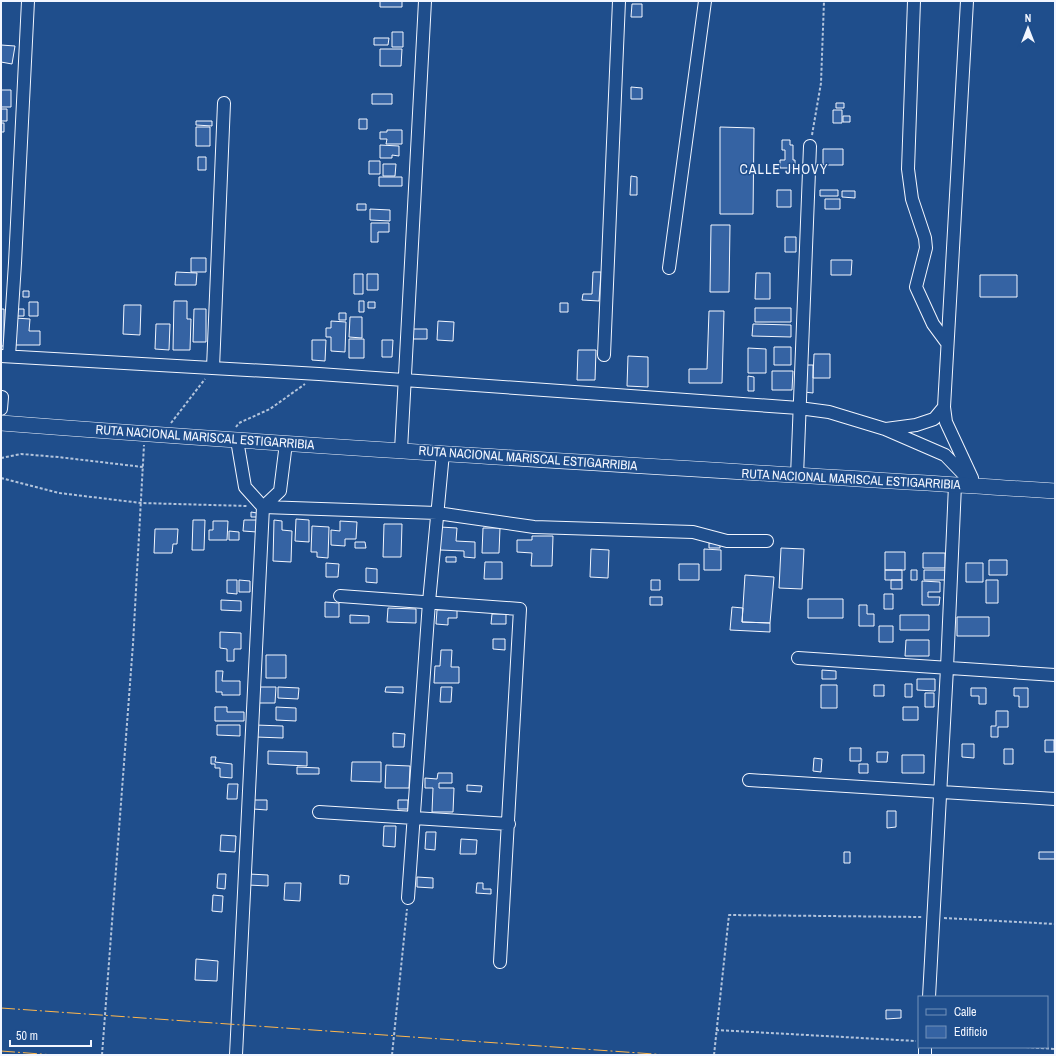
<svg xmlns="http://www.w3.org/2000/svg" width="1056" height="1056" viewBox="0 0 1056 1056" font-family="'Archivo Narrow',sans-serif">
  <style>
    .building { fill: #3563a3; stroke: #f2f6ff }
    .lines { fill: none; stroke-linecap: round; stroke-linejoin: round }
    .minor-casing { stroke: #f2f6ff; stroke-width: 14 }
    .major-casing { stroke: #f2f6ff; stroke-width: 16 }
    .path { stroke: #b3c4dc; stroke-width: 2; stroke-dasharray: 3 2; stroke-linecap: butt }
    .minor { stroke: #1f4e8c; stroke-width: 12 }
    .major { stroke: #1f4e8c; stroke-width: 15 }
    .power { stroke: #ffb74d; stroke-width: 1; stroke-dasharray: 14 3 2 3; stroke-linecap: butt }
    .labels { text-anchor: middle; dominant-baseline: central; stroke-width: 3; stroke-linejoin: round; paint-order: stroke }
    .street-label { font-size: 13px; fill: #f2f6ff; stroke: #1f4e8c }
    .neighbourhood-label { font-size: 14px; letter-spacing: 1px; fill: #f2f6ff; stroke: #1f4e8c }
  </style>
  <rect width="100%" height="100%" fill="#1f4e8c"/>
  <path class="building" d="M380 1H402V7H380Z
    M632 4H642V17H631Z
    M392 32H403V47H392Z
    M374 38H389L388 45H374Z
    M1 45 15 46 12 64 1 62Z
    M380 49H402L401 66H380Z
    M631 87 642 88V99H631Z
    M1 90H11V107H1Z
    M372 94H392V104H372Z
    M836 103H844V108H836Z
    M1 109H7V121H1Z
    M833 110H842V123H833Z
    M843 116H850V122H843Z
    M359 119H367V129H359Z
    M196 121H212V126L196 125Z
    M1 123H4V132H1Z
    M196 127H210V146H196Z
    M720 127 754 128 753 214H720Z
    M387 130H402V144H386L387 139H380V132H387Z
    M782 140H790V145H793V160H795V168H780V160H785V150H782Z
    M380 145 399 146V156L392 155V158H380Z
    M823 149H843V165H823Z
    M198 157H206V170H198Z
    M369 161H380V174H369Z
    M383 164H396L395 176H383Z
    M631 176 637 177V195H630Z
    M379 177H402V186H379Z
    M777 190H791V207H777Z
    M820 190H838V196H820Z
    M842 191H855V198L842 197Z
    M825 199H840V209H825Z
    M357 204H366V210H357Z
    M370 209 390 210V221L370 220Z
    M371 223H389V232H378V242H371Z
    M711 225H730L729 292H710Z
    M785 237H796V252H785Z
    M191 258H206V272H191Z
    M831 260H852L851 275H831Z
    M176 272 197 273 196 285H175Z
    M593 272H601L599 301 582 300 583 294H592Z
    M756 273H770V299H755Z
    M354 274H363V294H354Z
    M367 274H378V290H367Z
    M980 275H1017V297H980Z
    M23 291H29V297H23Z
    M174 301H187V319H191L190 350H173Z
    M359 301H364V312H359Z
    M29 302H38V316H29Z
    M368 302H375V308H368Z
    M560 303H568V312H560Z
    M124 305H141L140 335 123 334Z
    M755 308H791V322H755Z
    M1 309H4V346H1Z
    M16 309H24V316H15Z
    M194 309H206V342H193Z
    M709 311H724L722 383H689V369H707Z
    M339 313H346V320H339Z
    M350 317H362V338L349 337Z
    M15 318 30 319 29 331H40V345H15Z
    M331 321 346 322 345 352 331 351V337H326V328H331Z
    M438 321 454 322 453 341 437 340Z
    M156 324H170L169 350 155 349Z
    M753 324 791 325V337L752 336Z
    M412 329H427V339H412Z
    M349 339H364V358H349Z
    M312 340H326L325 361 312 360Z
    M382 340H393L392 357H382Z
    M774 347H791V365H774Z
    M748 348 766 349V373H748Z
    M578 350H596L595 380H577Z
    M814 354H830V378H813Z
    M628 356 648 357V387L627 386Z
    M805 365H813V393L804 392Z
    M772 371H793L792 390H772Z
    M748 376 754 377V391H748Z
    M251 512 257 513V517H251Z
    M296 519 309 520V542L295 541Z
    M193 520H205L204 550H192Z
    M244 520H257V532L243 531Z
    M274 520 282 521V530L292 531 291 562 273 561Z
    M213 521H228L227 540H209V530H213Z
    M340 521 357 522 356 539H345V546L331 545V530L340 531Z
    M384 524H402L401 557H383Z
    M312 526 329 527 328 558 317 557V552H311Z
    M440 527 457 528 456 541 475 542V558L464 557V551L440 550Z
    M483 528H500L499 553H482Z
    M155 529H178L177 544H173L172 553H154Z
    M229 531 239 532V540H229Z
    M532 536H553L552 566H531L532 553 517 552V540H532Z
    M355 542H365L366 548H355Z
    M709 543H720V548H709Z
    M781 548 804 549 802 589 779 588Z
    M591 549 609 550 608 578 590 577Z
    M704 549 721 550V570H704Z
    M885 552H905V570H885Z
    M923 553H945V568H923Z
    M446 557H456V562H446Z
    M989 560H1007V575H989Z
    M485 562H502V579H484Z
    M326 563 339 564 338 577H326Z
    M966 563H983V582H966Z
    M679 564H699V580H679Z
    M366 568 377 569V583L366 582Z
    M885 570H902V580H885Z
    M911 570H917V580H911Z
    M924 570H945V580H924Z
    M745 575 774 577 770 623 742 622Z
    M227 580H237V594L227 593Z
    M239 580 250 581V592H239Z
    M651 580H660V590H651Z
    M891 580H902V589H891Z
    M986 580H998V603H986Z
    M922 581 940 582V592H928V597H940L939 605H922Z
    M884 594H893V609H884Z
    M650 597H662V605H650Z
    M808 599H843V618H808Z
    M221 600 241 601V611L221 610Z
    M325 602 339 603V617H325Z
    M859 605H867V614H874V626H859Z
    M732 607 743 608 742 622 770 623V632L730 630Z
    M388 608 416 609V623L387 622Z
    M437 610H457V618H448V625L436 624Z
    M492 614H506V624H491Z
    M350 615 369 616V623H350Z
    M900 615H929V630H900Z
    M957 617H989V636H957Z
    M879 626H893V642H879Z
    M220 632 241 633V649H234V661H227V649L220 648Z
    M493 639H505V650L493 649Z
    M906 640H929V656H905Z
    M441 650H452L451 667H459V683H434L435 666H440Z
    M266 655H286V678H266Z
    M822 670 836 671V679H822Z
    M216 671H223L222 681H240V695H222V692H216Z
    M917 679H935V691L917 690Z
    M905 684H912V697H905Z
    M821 685H837V708H821Z
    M874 685H884V696H874Z
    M260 687H276L275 703H259Z
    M278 687 299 688 298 699 278 698Z
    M386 687H403V693L385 692Z
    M441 687H452L451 702H440Z
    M971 688H986V704H979V696H971Z
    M1014 688H1028V707H1019V696H1014Z
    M925 693H934V707H925Z
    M215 707H227V712H244V721H215Z
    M276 707 296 708V721L276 720Z
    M903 707H918V720H903Z
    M996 711H1008V727H998V737H991V726H996Z
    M217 725H240V736L217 735Z
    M256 725 283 726V738L256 737Z
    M393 733 405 734 404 747H393Z
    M1045 740H1054V752H1045Z
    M962 744H974V758L962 757Z
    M850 748H861V761H850Z
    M1004 749H1013V764H1004Z
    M268 751 307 752V766L268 764Z
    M877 752H888L887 762H877Z
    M902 755H924V773H902Z
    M211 757H216L215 762 232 764V778L220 777V768H215V764H211Z
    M814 758 822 759 821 772 813 771Z
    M352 762H381V782L351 781Z
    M859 764H868V773H859Z
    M386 765 410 766 409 788H385Z
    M297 767 319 768V774H297Z
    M438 773H452V783H439V788H454L453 812H432L433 788H425V778L437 779Z
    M228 784H238L237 799H227Z
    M467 785 482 786 481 792 467 791Z
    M253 800H267V810L253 809Z
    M398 800H408V809H398Z
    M887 811H896V827L887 828Z
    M384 826H396L395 847 383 846Z
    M426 832H436L435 850 425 849Z
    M221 835 236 836 235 852 220 851Z
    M461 839 477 840 476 854H460Z
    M844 852H850V863H844Z
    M1039 852H1055V859H1039Z
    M218 874H226L225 889 217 888Z
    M249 874 268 875V886L248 885Z
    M340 875 349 876 348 884H340Z
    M417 877 433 878V888L417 887Z
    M285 883H301L300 901 284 900Z
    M477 883H483V889H491V894L476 893Z
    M213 895 223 896 222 912 212 911Z
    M196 959 218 961 217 981 195 980Z
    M886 1010H901V1018L886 1019Z"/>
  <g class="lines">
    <g class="minor-casing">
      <path id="minor" d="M914 1 908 169 912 199 925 238 926 248 916 287 933 324 947 343
        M967 1 944 407 946 422 972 478
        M669 268 705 1
        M604 355 619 1
        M1 356 319 374 799 408 829 412 885 429 945 455 975 486
        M9 356 15 263 28 1
        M213 368 224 103
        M1 409 2 397
        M886 429 916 425 934 419 944 407
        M237 440 245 487 263 507 437 513 534 527 693 532 727 541H767
        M401 450 425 1
        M797 476 810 146
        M340 596 520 609 500 962
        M798 658 1055 675
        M749 780 1055 799
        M319 812 509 824
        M408 898 429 602 443 453
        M929 997 947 668 955 485
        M236 1055 263 507 280 491 286 443
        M925 1055V1047"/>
    </g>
    <g class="major-casing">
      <path id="major" d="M1 423C352 450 704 469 1055 491"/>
    </g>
    <path class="path" d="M812 135 821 83 824 1
      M171 423 205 379
      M236 427 239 423 270 409 305 384
      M1 458 21 454 58 457 143 467
      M1 478 59 493 141 503 247 506
      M944 918 1055 924
      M716 1030 916 1041
      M1026 1047 1055 1049
      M102 1055 133 644 144 445
      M392 1055 407 909
      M714 1055 729 915 922 917"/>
    <use href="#minor" class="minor"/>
    <use href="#major" class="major"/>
    <path class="power" d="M1 1008 668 1055
      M1 1051 54 1055"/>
  </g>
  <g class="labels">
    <g class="street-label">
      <text transform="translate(205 437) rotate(4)">RUTA NACIONAL MARISCAL ESTIGARRIBIA</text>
      <text transform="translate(528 458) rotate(4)">RUTA NACIONAL MARISCAL ESTIGARRIBIA</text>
      <text transform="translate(851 479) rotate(3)">RUTA NACIONAL MARISCAL ESTIGARRIBIA</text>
    </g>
    <g class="neighbourhood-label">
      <text x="784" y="169">CALLE JHOVY</text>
    </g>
  </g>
  <rect width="1056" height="1056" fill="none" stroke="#f2f6ff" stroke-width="4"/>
  <rect x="918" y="996" width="130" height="52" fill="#1f4e8c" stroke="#7391ba"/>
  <rect x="926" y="1009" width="20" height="6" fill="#1f4e8c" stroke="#7391ba"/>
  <text x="954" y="1016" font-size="12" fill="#f2f6ff">Calle</text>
  <rect x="926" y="1026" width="20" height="12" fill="#3563a3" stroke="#7391ba"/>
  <text x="954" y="1036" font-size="12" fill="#f2f6ff">Edificio</text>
  <g transform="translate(1028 28)" stroke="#1f4e8c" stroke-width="3" paint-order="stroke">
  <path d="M0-3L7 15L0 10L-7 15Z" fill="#f2f6ff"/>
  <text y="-6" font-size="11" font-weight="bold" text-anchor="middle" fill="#f2f6ff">N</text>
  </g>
  <path d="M10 1040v6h81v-6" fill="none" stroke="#f2f6ff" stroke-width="2"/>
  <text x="16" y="1040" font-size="12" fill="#f2f6ff" stroke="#1f4e8c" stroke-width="3" paint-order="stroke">50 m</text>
</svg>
